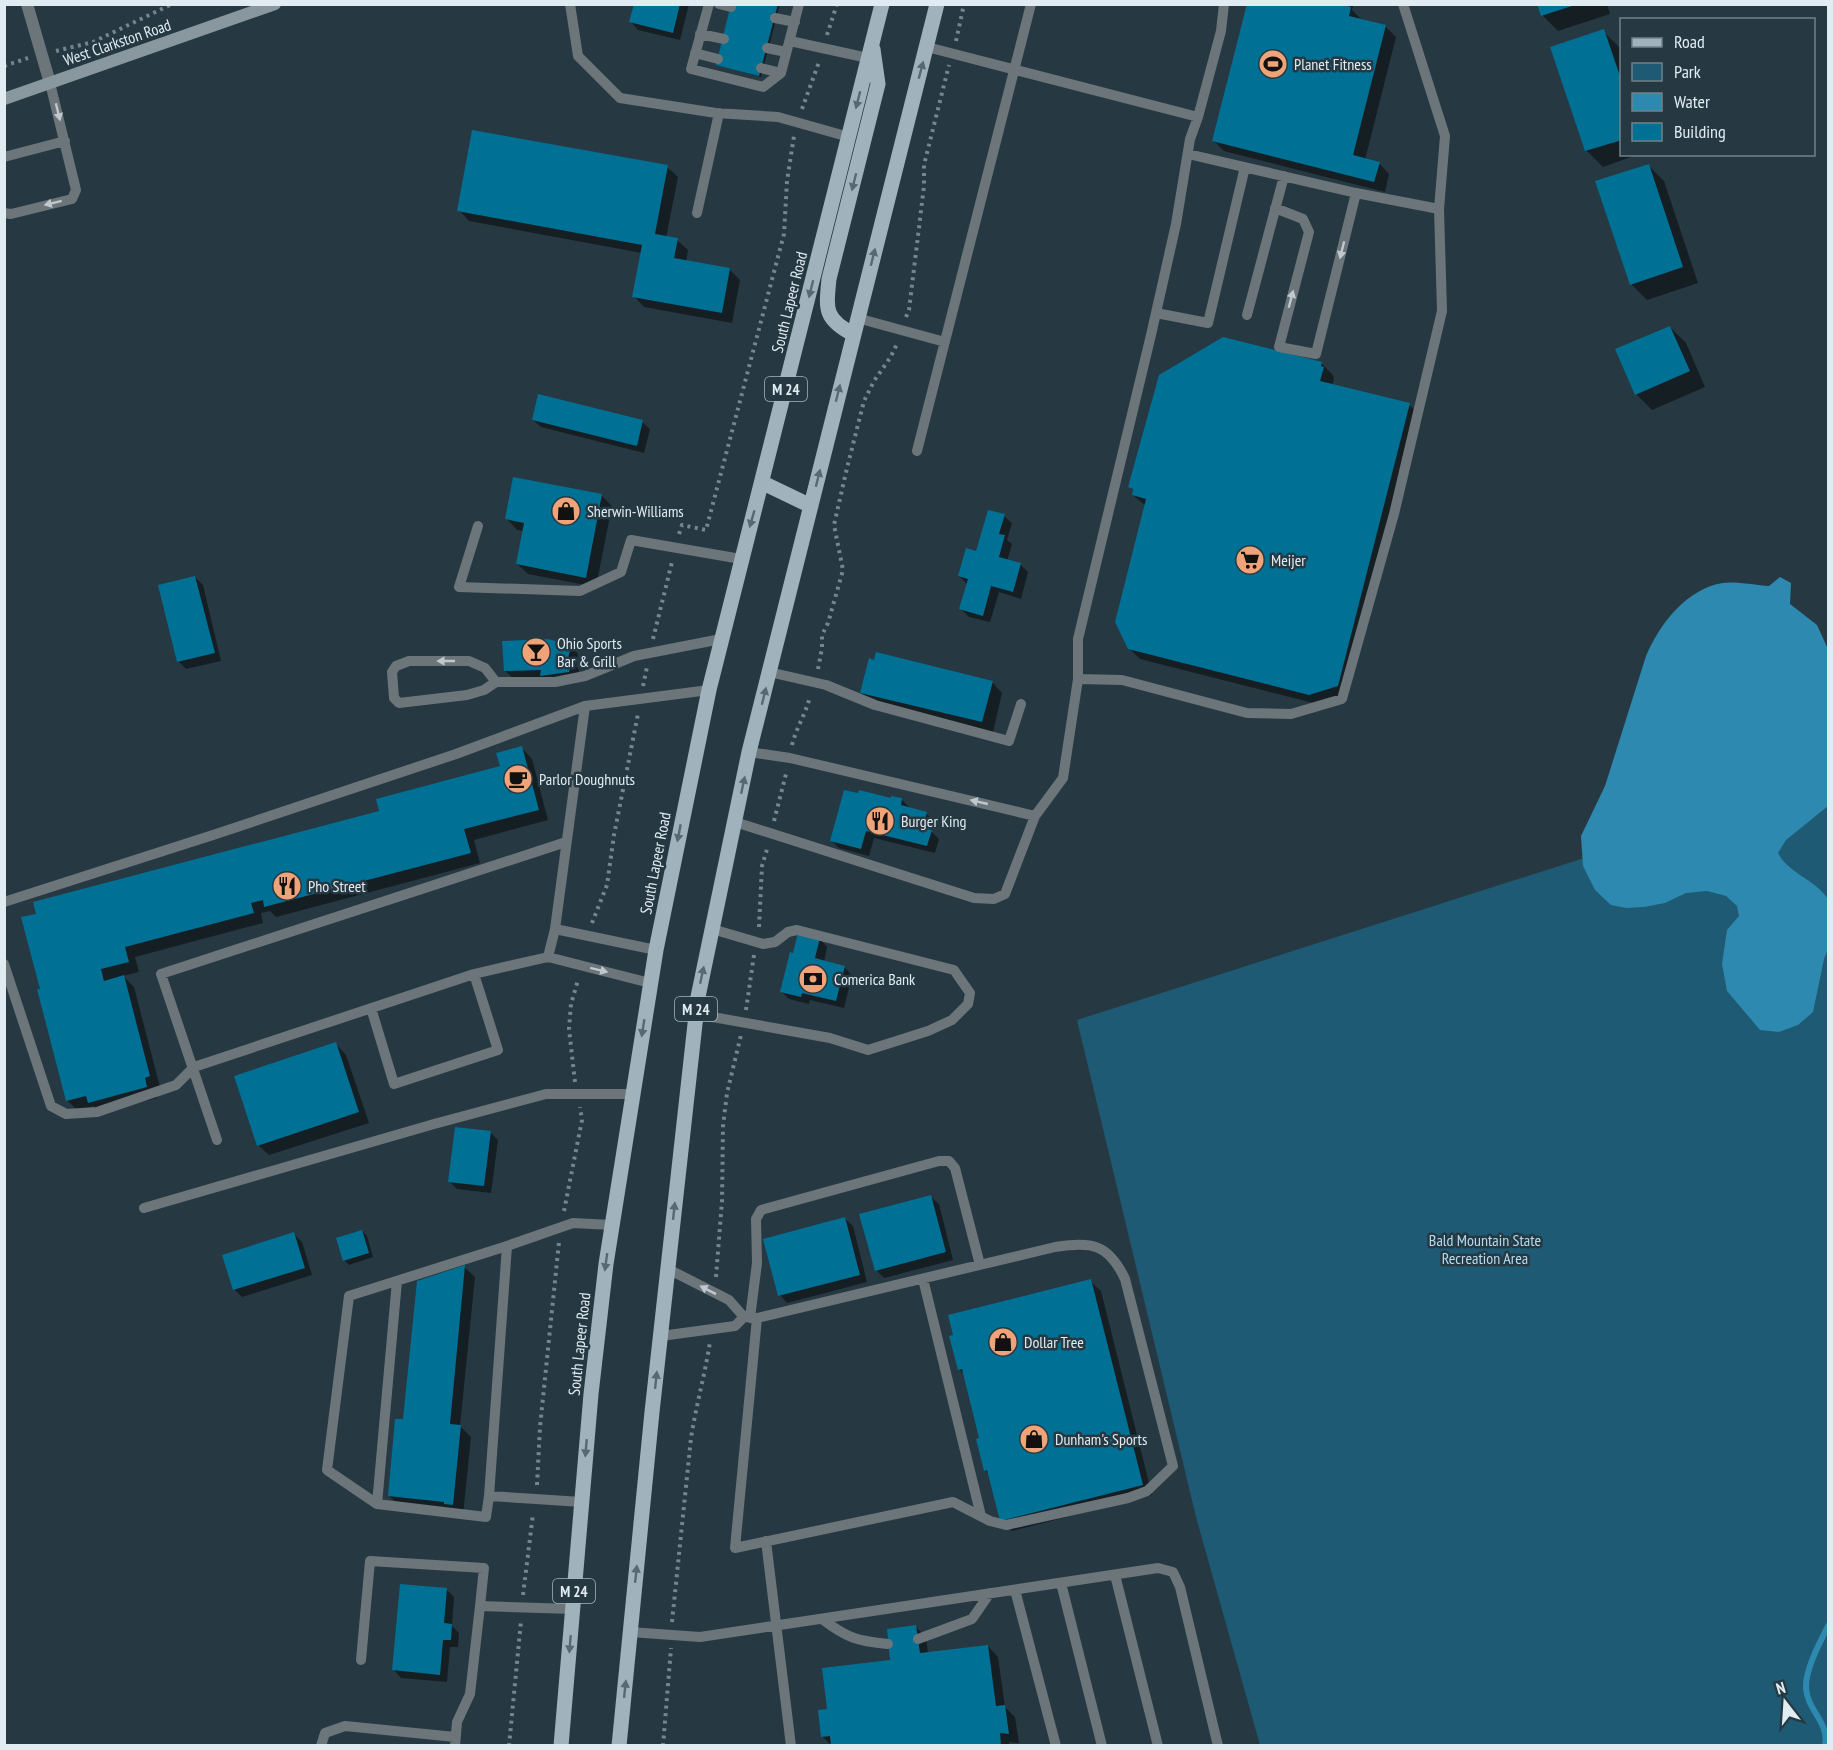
<svg xmlns="http://www.w3.org/2000/svg" width="1833" height="1750" viewBox="0 0 1833 1750" font-family="'PT Sans Narrow',sans-serif">
  <style>
    .green { fill: #1e5a73 }
    .water { fill: #2d89af }
    .shadow { fill: #0007 }
    .lines { fill: none; stroke-linecap: round; stroke-linejoin: round }
    .stream { stroke: #2d89af; stroke-width: 6 }
    .building { fill: #017095 }
    .path { stroke: #76868e; stroke-width: 4; stroke-dasharray: 3 4.5; stroke-linecap: butt }
    .service { stroke: #6c7579; stroke-width: 10 }
    .minor { stroke: #6c7579; stroke-width: 12 }
    .secondary { stroke: #89989f; stroke-width: 12 }
    .primary { stroke: #a0b2bc; stroke-width: 15 }
    .oneway { fill: #576973 }
    .oneway2 { fill: #bec8ce }
    .labels { text-anchor: middle; dominant-baseline: central; stroke-width: 5; stroke-linejoin: round; paint-order: stroke }
    .shield { fill: #263942; stroke: #a9b6bd; stroke-width: 1.5 }
    .shield-label { font-size: 15px; font-weight: bold; fill: #e1ecf2 }
    .street-label { font-size: 16px; fill: #e1ecf2; stroke: #263942 }
    .poi-label { font-size: 16px; fill: #e1ecf2; stroke: #263942; text-anchor: start }
    .park-label { font-size: 16px; fill: #b3ddf2; stroke: #263942 }
  </style>
  <rect width="100%" height="100%" fill="#263942"/>
  <path class="green" d="M1828 780V1745H1260L1196 1517 1077 1020Z"/>
  <path class="water" d="M1780 577 1791 583 1790 604 1817 625 1828 649V806L1786 840 1778 853C1789 874 1815 879 1828 899V949L1824 959 1813 1012 1798 1025 1779 1032 1760 1030 1727 991 1722 964 1727 930 1739 916 1737 906 1726 896 1707 891 1686 893 1665 903 1644 907 1626 908 1611 905 1595 890 1583 866 1581 836 1605 786 1646 656C1659 625 1687 588 1723 583 1734 581 1756 585 1769 586Z"/>
  <path class="shadow" d="M635 4H689L680 40 638 30 631 22Z
    M732 4H780L761 77 717 64Z
    M1248 4H1354L1352 10 1361 19 1385 26 1396 37 1365 160 1379 163 1389 174 1385 192 1224 151 1214 141Z
    M1539 4H1607L1610 14 1558 31 1542 15Z
    M1603 31 1619 47 1622 53V154H1639L1603 167 1587 151 1552 48Z
    M1648 165 1664 181 1698 283 1647 300 1631 284Z
    M667 167 678 177 666 238 677 240 688 250 686 262 730 270 740 280 732 323 644 307 634 296 642 253 469 221 459 210Z
    M1670 327 1686 343 1705 387 1652 410 1636 394Z
    M1321 363 1332 374 1334 378 1332 386 1409 405 1420 415 1348 696 1321 705 1140 659 1129 648 1146 506 1133 495 1134 491 1130 487Z
    M533 420 642 422 650 429 644 453 541 427Z
    M601 495 612 506 596 587 528 574 517 564 524 531 517 530 507 519Z
    M1004 516 1012 523 1007 540 1012 544 1007 561 1021 565 1028 572 1021 599 999 592 990 622 969 617 961 609 967 584 959 576Z
    M195 577 203 585 221 661 186 669 179 662 160 586Z
    M571 646 578 654 576 666 579 670 577 680 513 678 505 671Z
    M875 662 992 682 1002 693 993 732 872 703 861 693Z
    M522 748 532 759 548 820 474 840 480 863 276 917 270 911 261 913 263 923 135 957 139 972 123 976 134 987 160 1087 155 1088 157 1098 100 1113 94 1106 78 1111 67 1100 38 990 381 812 501 767Z
    M892 800H902L909 807 926 813 934 821 931 831 939 839 935 853 874 838 869 856 839 848 831 840Z
    M820 939 827 947 824 962 844 967 852 975 844 1008 810 1000 809 1004 789 999 782 992 794 954Z
    M336 1044 346 1055 369 1123 269 1155 258 1145Z
    M490 1132 498 1140 491 1193 457 1189 450 1182Z
    M931 1197 939 1204 953 1260 884 1278 876 1270Z
    M845 1219 853 1226 867 1282 787 1303 780 1295Z
    M362 1231 367 1236 373 1257 349 1265 344 1260Z
    M294 1234 302 1242 312 1275 242 1297 234 1289Z
    M464 1267 475 1277 460 1426 471 1437 463 1515 400 1506 389 1496 405 1421Z
    M1090 1281 1101 1291 1152 1495 1012 1531 1001 1520 990 1475 985 1470 981 1439 964 1374 959 1369Z
    M447 1590 454 1597 452 1626 459 1633 458 1647H450L447 1682 401 1678 394 1670Z
    M916 1627 926 1637 928 1654 988 1646 998 1657 1005 1707 1015 1717 1019 1743 1009 1742 1010 1746H832L823 1737 829 1710 892 1661Z"/>
  <g class="lines">
    <path class="stream" d="M1825 1746C1830 1723 1807 1710 1806 1688 1805 1670 1820 1642 1828 1626"/>
  </g>
  <path class="building" d="M634 4H680L673 33 629 22Z
    M731 4H778L759 76 716 65Z
    M1247 4H1341L1351 7 1349 16 1386 25 1353 155 1380 162 1374 182 1212 141Z
    M1537 4H1574L1575 5 1541 16Z
    M1604 29 1622 82V140L1585 151 1550 47Z
    M472 130 668 165 655 234 678 238 674 258 730 268 722 313 632 297 642 245 457 211Z
    M1649 164 1683 267 1630 285 1595 181Z
    M1670 326 1690 371 1635 395 1615 349Z
    M1223 337 1322 362 1321 366 1324 367 1320 381 1410 403 1338 686 1309 695 1128 649 1115 622 1146 499 1132 495 1133 489 1128 487 1159 375Z
    M538 394 643 420 637 446 532 420Z
    M513 477 602 494 586 578 516 564 524 523 505 519Z
    M988 510 1005 514 999 534 1005 535 999 557 1021 563 1013 592 991 586 983 616 959 609 968 579 958 576 966 548 976 551Z
    M195 576 215 653 177 662 158 585Z
    M548 639 571 645 568 659 572 661 569 672 540 676 541 670 504 671 502 641Z
    M876 652 993 681 982 722 860 693 869 658 874 660Z
    M522 746 539 810 464 829 471 853 264 907 263 900 251 903 254 913 125 947 129 962 101 969 104 981 124 975 150 1076 145 1078 147 1087 88 1103 86 1096 66 1101 37 989H40L21 917 36 914 33 902 379 811 376 799 500 766 496 753Z
    M844 790 858 793 859 790 891 798V796L902 798 901 805 927 812 923 827 932 830 927 846 866 831 861 849 830 841Z
    M798 933 820 938 815 958 845 966 836 1001 802 993 801 997 780 992 790 952 793 953Z
    M336 1042 359 1112 257 1146 234 1076Z
    M455 1127 491 1131 484 1186 448 1182Z
    M931 1195 946 1252 875 1271 859 1214Z
    M845 1217 860 1275 778 1296 763 1239Z
    M362 1230 369 1253 343 1261 336 1238Z
    M294 1232 305 1268 233 1290 222 1255Z
    M465 1265 450 1424 461 1425 453 1505 444 1504V1502L388 1496 395 1419H403L417 1281Z
    M1091 1279 1143 1485 1000 1521 987 1470 984 1471 976 1439 979 1438 962 1369 958 1370 949 1336 953 1335 948 1315Z
    M400 1584 447 1588 444 1623 452 1624 451 1640H443L440 1675 392 1670Z
    M916 1625 920 1653 988 1645 996 1706 1005 1705 1009 1734 1000 1733 1001 1746H831L830 1736 821 1737 818 1710 827 1709 822 1668 890 1660 887 1629Z"/>
  <g class="lines">
    <path class="path" d="M827 35 837 4
      M956 41 964 4
      M56 51 93 42 172 4
      M4 66 28 58
      M802 109 819 62
      M906 317 909 310 924 186V165L949 65
      M679 534 682 525 706 530 784 234 787 181 794 136
      M653 639 672 562
      M818 669 822 648V635L828 623 843 570 834 525 847 468 864 401 874 381 890 358 897 344
      M643 686 647 667
      M792 745C796 728 806 714 810 696
      M774 821 787 770
      M592 923 607 885 614 835 638 714
      M759 927 762 866 768 846
      M746 1010 754 955
      M575 1082 569 1029 571 1004 578 980
      M564 1211 582 1120 580 1107
      M716 1277 722 1201 723 1126 727 1093 741 1035
      M537 1485 540 1427 559 1242
      M523 1595 533 1514
      M672 1622 691 1438C696 1406 705 1374 710 1342
      M509 1746 521 1621
      M663 1746 671 1648"/>
    <path class="service" d="M570 4 578 56 620 98 716 113 778 117 849 137
      M709 4 691 69 763 87 781 73 799 4
      M719 4 731 7
      M1224 4 1221 31 1198 117 1190 139 1176 224 1151 335 1078 639V679L1122 680 1247 713 1291 714 1342 699 1394 514 1442 311 1439 209 1445 136 1403 4
      M775 18 795 22
      M700 34 724 39
      M790 41 868 58
      M927 47 1198 117
      M767 48 786 52
      M695 53 718 59
      M761 68 781 73
      M1188 154 1356 193 1439 209
      M4 157 65 141
      M1275 208 1303 219 1309 232 1279 347 1316 354 1356 193
      M4 213 11 214 72 199 76 190 50 83
      M697 213 719 113
      M1156 313 1208 323 1245 167
      M1247 315 1284 176
      M857 318 945 342
      M917 451C954 302 992 153 1031 4
      M478 526 459 587 580 591 621 572 631 540 741 559
      M769 672 826 685 875 705 1009 741 1021 704
      M496 682 485 668 469 661H409L396 666 392 672 394 698 399 703 467 695 484 690 496 682H555L585 676 634 656 721 639
      M749 752 790 758 1035 816
      M735 822 974 898 994 899 1005 894 1035 816 1063 778 1078 679
      M4 902 213 835 456 754 585 706 709 690
      M555 929 656 950
      M548 957 650 983
      M4 964 51 1106 66 1114 97 1112 176 1085 194 1067 474 974 548 957 555 929 585 706
      M371 1008 394 1084 498 1050 474 974
      M696 1014 830 1038 868 1050 928 1031 952 1020 968 1004 970 993 954 970 797 930 788 932 775 942 763 944 712 929
      M217 1140 161 974 566 842
      M144 1208 434 1124 546 1094H632
      M668 1269 729 1300 744 1317 757 1318 1055 1247C1092 1242 1108 1243 1125 1279L1173 1466 1147 1491 1128 1498 1006 1525 990 1521 953 1502 735 1548 757 1318
      M923 1279 981 1516
      M750 1318 757 1263 756 1219 761 1210 939 1161H949L955 1168 980 1265
      M661 1336 735 1326 744 1317
      M489 1496 486 1517 377 1504 327 1470 349 1296 507 1246
      M582 1502 489 1496 507 1246 573 1223 612 1225
      M377 1504 397 1281
      M766 1541 791 1746
      M1115 1575 1158 1746
      M1061 1583 1102 1746
      M1015 1590 1056 1746
      M822 1619C847 1638 857 1641 888 1644
      M630 1632 700 1637 1158 1568 1173 1572 1180 1587 1218 1746
      M918 1639 972 1619 990 1593
      M361 1660 370 1561 484 1568 480 1606
      M321 1746 325 1733 345 1726 455 1737
      M455 1746 457 1722 470 1694 480 1606 573 1609"/>
    <path class="minor" d="M27 4 50 83"/>
    <path class="secondary" d="M4 99 275 4"/>
    <path class="primary" d="M853 334C824 319 826 309 829 279L878 84 873 49
      M763 483 811 506
      M561 1746 591 1394 606 1264 656 950 709 690 882 4
      M619 1746 652 1412 698 997 749 752 937 4"/>
  </g>
  <defs><path id="oneway-solid" d="M-6-.8H1V-3.2L6.5 0L1 3.2V.8H-6Z" transform="scale(1.5)"/></defs>
  <g class="oneway">
    <use href="#oneway-solid" transform="translate(921 70) rotate(-75)"/>
    <use href="#oneway-solid" transform="translate(858 100) rotate(104)"/>
    <use href="#oneway-solid" transform="translate(854 182) rotate(104)"/>
    <use href="#oneway-solid" transform="translate(873 257) rotate(-76)"/>
    <use href="#oneway-solid" transform="translate(811 289) rotate(104)"/>
    <use href="#oneway-solid" transform="translate(838 393) rotate(-76)"/>
    <use href="#oneway-solid" transform="translate(818 478) rotate(-76)"/>
    <use href="#oneway-solid" transform="translate(752 519) rotate(106)"/>
    <use href="#oneway-solid" transform="translate(764 696) rotate(-76)"/>
    <use href="#oneway-solid" transform="translate(743 785) rotate(-78)"/>
    <use href="#oneway-solid" transform="translate(679 833) rotate(101)"/>
    <use href="#oneway-solid" transform="translate(702 975) rotate(-78)"/>
    <use href="#oneway-solid" transform="translate(643 1028) rotate(99)"/>
    <use href="#oneway-solid" transform="translate(674 1211) rotate(-84)"/>
    <use href="#oneway-solid" transform="translate(606 1262) rotate(98)"/>
    <use href="#oneway-solid" transform="translate(656 1380) rotate(-84)"/>
    <use href="#oneway-solid" transform="translate(586 1448) rotate(95)"/>
    <use href="#oneway-solid" transform="translate(636 1574) rotate(-84)"/>
    <use href="#oneway-solid" transform="translate(570 1644) rotate(95)"/>
    <use href="#oneway-solid" transform="translate(625 1689) rotate(-84)"/>
  </g>
  <g class="oneway2">
    <use href="#oneway-solid" transform="translate(58 112) rotate(76)"/>
    <use href="#oneway-solid" transform="translate(53 203) rotate(166)"/>
    <use href="#oneway-solid" transform="translate(1342 250) rotate(104)"/>
    <use href="#oneway-solid" transform="translate(1291 299) rotate(-75)"/>
    <use href="#oneway-solid" transform="translate(446 661) rotate(180)"/>
    <use href="#oneway-solid" transform="translate(979 802) rotate(-167)"/>
    <use href="#oneway-solid" transform="translate(599 970) rotate(14)"/>
    <use href="#oneway-solid" transform="translate(708 1290) rotate(-153)"/>
  </g>
  <defs>
    <g id="stadium-disc" transform="scale(1.5)"><circle r="9.5" fill="#efa378" stroke="#263942"/><path d="M0-5a6.5 5 0 1 0 0 10a6.5 5 0 1 0 0-10ZM-3.5-1.8h7v3.6h-7Z" fill="#111"/></g>
    <g id="shop-disc" transform="scale(1.5)"><circle r="9.5" fill="#efa378" stroke="#263942"/><path d="M-5-2.5h2.3a2.7 3.5 0 0 1 5.4 0H5L5.5 6h-11ZM-1.5-2.5h3a1.5 2.3 0 0 0-3 0Z" fill="#111"/></g>
    <g id="supermarket-disc" transform="scale(1.5)"><circle r="9.5" fill="#efa378" stroke="#263942"/><path d="M-6-5.5h2.5l.6 2H6L4.5 2H-2.5L-4.4-4H-6ZM-1.5 3.2a1.3 1.3 0 1 0 .1 0ZM3 3.2a1.3 1.3 0 1 0 .1 0Z" fill="#111"/></g>
    <g id="bar-disc" transform="scale(1.5)"><circle r="9.5" fill="#efa378" stroke="#263942"/><path d="M-6-5H6L.8 .8V4.5H3.5V6h-7V4.5H-.8V.8Z" fill="#111"/></g>
    <g id="cafe-disc" transform="scale(1.5)"><circle r="9.5" fill="#efa378" stroke="#263942"/><path d="M-5.5-4.5H6V0H3Q3 3.5 0 3.5H-2.5Q-5.5 3.5-5.5 0ZM3-3.2v2h1.7v-2ZM-6 4.5H4V6H-6Z" fill="#111"/></g>
    <g id="restaurant-disc" transform="scale(1.5)"><circle r="9.5" fill="#efa378" stroke="#263942"/><path d="M-5-6h1v4h1v-4h1v4h1v-4h1v5L-1.5 .5V6h-2V.5L-5-1ZM5-6V6H3V1.5H1.5Q1.5-4 5-6Z" fill="#111"/></g>
    <g id="bank-disc" transform="scale(1.5)"><circle r="9.5" fill="#efa378" stroke="#263942"/><path d="M-6-4H6V4H-6ZM0-2.3a2.3 2.3 0 1 0 0 4.6a2.3 2.3 0 1 0 0-4.6Z" fill="#111"/></g>
  </defs>
  <g fill-rule="evenodd">
    <use href="#stadium-disc" x="1273" y="64"/>
    <use href="#shop-disc" x="566" y="511"/>
    <use href="#supermarket-disc" x="1250" y="560"/>
    <use href="#bar-disc" x="536" y="652"/>
    <use href="#cafe-disc" x="518" y="779"/>
    <use href="#restaurant-disc" x="880" y="821"/>
    <use href="#restaurant-disc" x="287" y="886"/>
    <use href="#bank-disc" x="813" y="979"/>
    <use href="#shop-disc" x="1003" y="1342"/>
    <use href="#shop-disc" x="1034" y="1439"/>
  </g>
  <g class="labels">
    <g class="shield">
      <rect x="765" y="377" width="42" height="24" rx="4.5"/>
      <rect x="675" y="997" width="42" height="24" rx="4.5"/>
      <rect x="553" y="1579" width="42" height="24" rx="4.5"/>
    </g>
    <g class="shield-label">
      <text x="786" y="389">M 24</text>
      <text x="696" y="1009">M 24</text>
      <text x="574" y="1591">M 24</text>
    </g>
    <g class="street-label">
      <text transform="translate(117 42) rotate(-19)">West Clarkston Road</text>
      <text transform="translate(789 302) rotate(-76)">South Lapeer Road</text>
      <text transform="translate(655 863) rotate(-79)">South Lapeer Road</text>
      <text transform="translate(579 1344) rotate(-84)">South Lapeer Road</text>
    </g>
    <g class="poi-label">
      <text x="1294" y="64">Planet Fitness</text>
      <text x="587" y="511">Sherwin-Williams</text>
      <text x="1271" y="560">Meijer</text>
      <text x="557" y="643">Ohio Sports<tspan x="557" dy="18">Bar &amp; Grill</tspan></text>
      <text x="539" y="779">Parlor Doughnuts</text>
      <text x="901" y="821">Burger King</text>
      <text x="308" y="886">Pho Street</text>
      <text x="834" y="979">Comerica Bank</text>
      <text x="1024" y="1342">Dollar Tree</text>
      <text x="1055" y="1439">Dunham's Sports</text>
    </g>
    <g class="park-label">
      <text x="1485" y="1240">Bald Mountain State<tspan x="1485" dy="18">Recreation Area</tspan></text>
    </g>
  </g>
  <rect width="1833" height="1750" fill="none" stroke="#e1ecf2" stroke-width="12"/>
  <rect x="1620" y="18" width="195" height="138" fill="#263942" stroke="#718188" stroke-width="1.5"/>
  <rect x="1632" y="38" width="30" height="9" fill="#a0b2bc" stroke="#718188" stroke-width="1.5"/>
  <text x="1674" y="48" font-size="18" fill="#e1ecf2">Road</text>
  <rect x="1632" y="63" width="30" height="18" fill="#1e5a73" stroke="#718188" stroke-width="1.5"/>
  <text x="1674" y="78" font-size="18" fill="#e1ecf2">Park</text>
  <rect x="1632" y="93" width="30" height="18" fill="#2d89af" stroke="#718188" stroke-width="1.5"/>
  <text x="1674" y="108" font-size="18" fill="#e1ecf2">Water</text>
  <rect x="1632" y="123" width="30" height="18" fill="#017095" stroke="#718188" stroke-width="1.5"/>
  <text x="1674" y="138" font-size="18" fill="#e1ecf2">Building</text>
  <g transform="translate(1785 1702) rotate(343)" stroke="#263942" stroke-width="4.5" paint-order="stroke">
  <path d="M0-4.5L10 22L0 15L-10 22Z" fill="#e1ecf2"/>
  <text y="-9" font-size="16" font-weight="bold" text-anchor="middle" fill="#e1ecf2">N</text>
  </g>
</svg>
